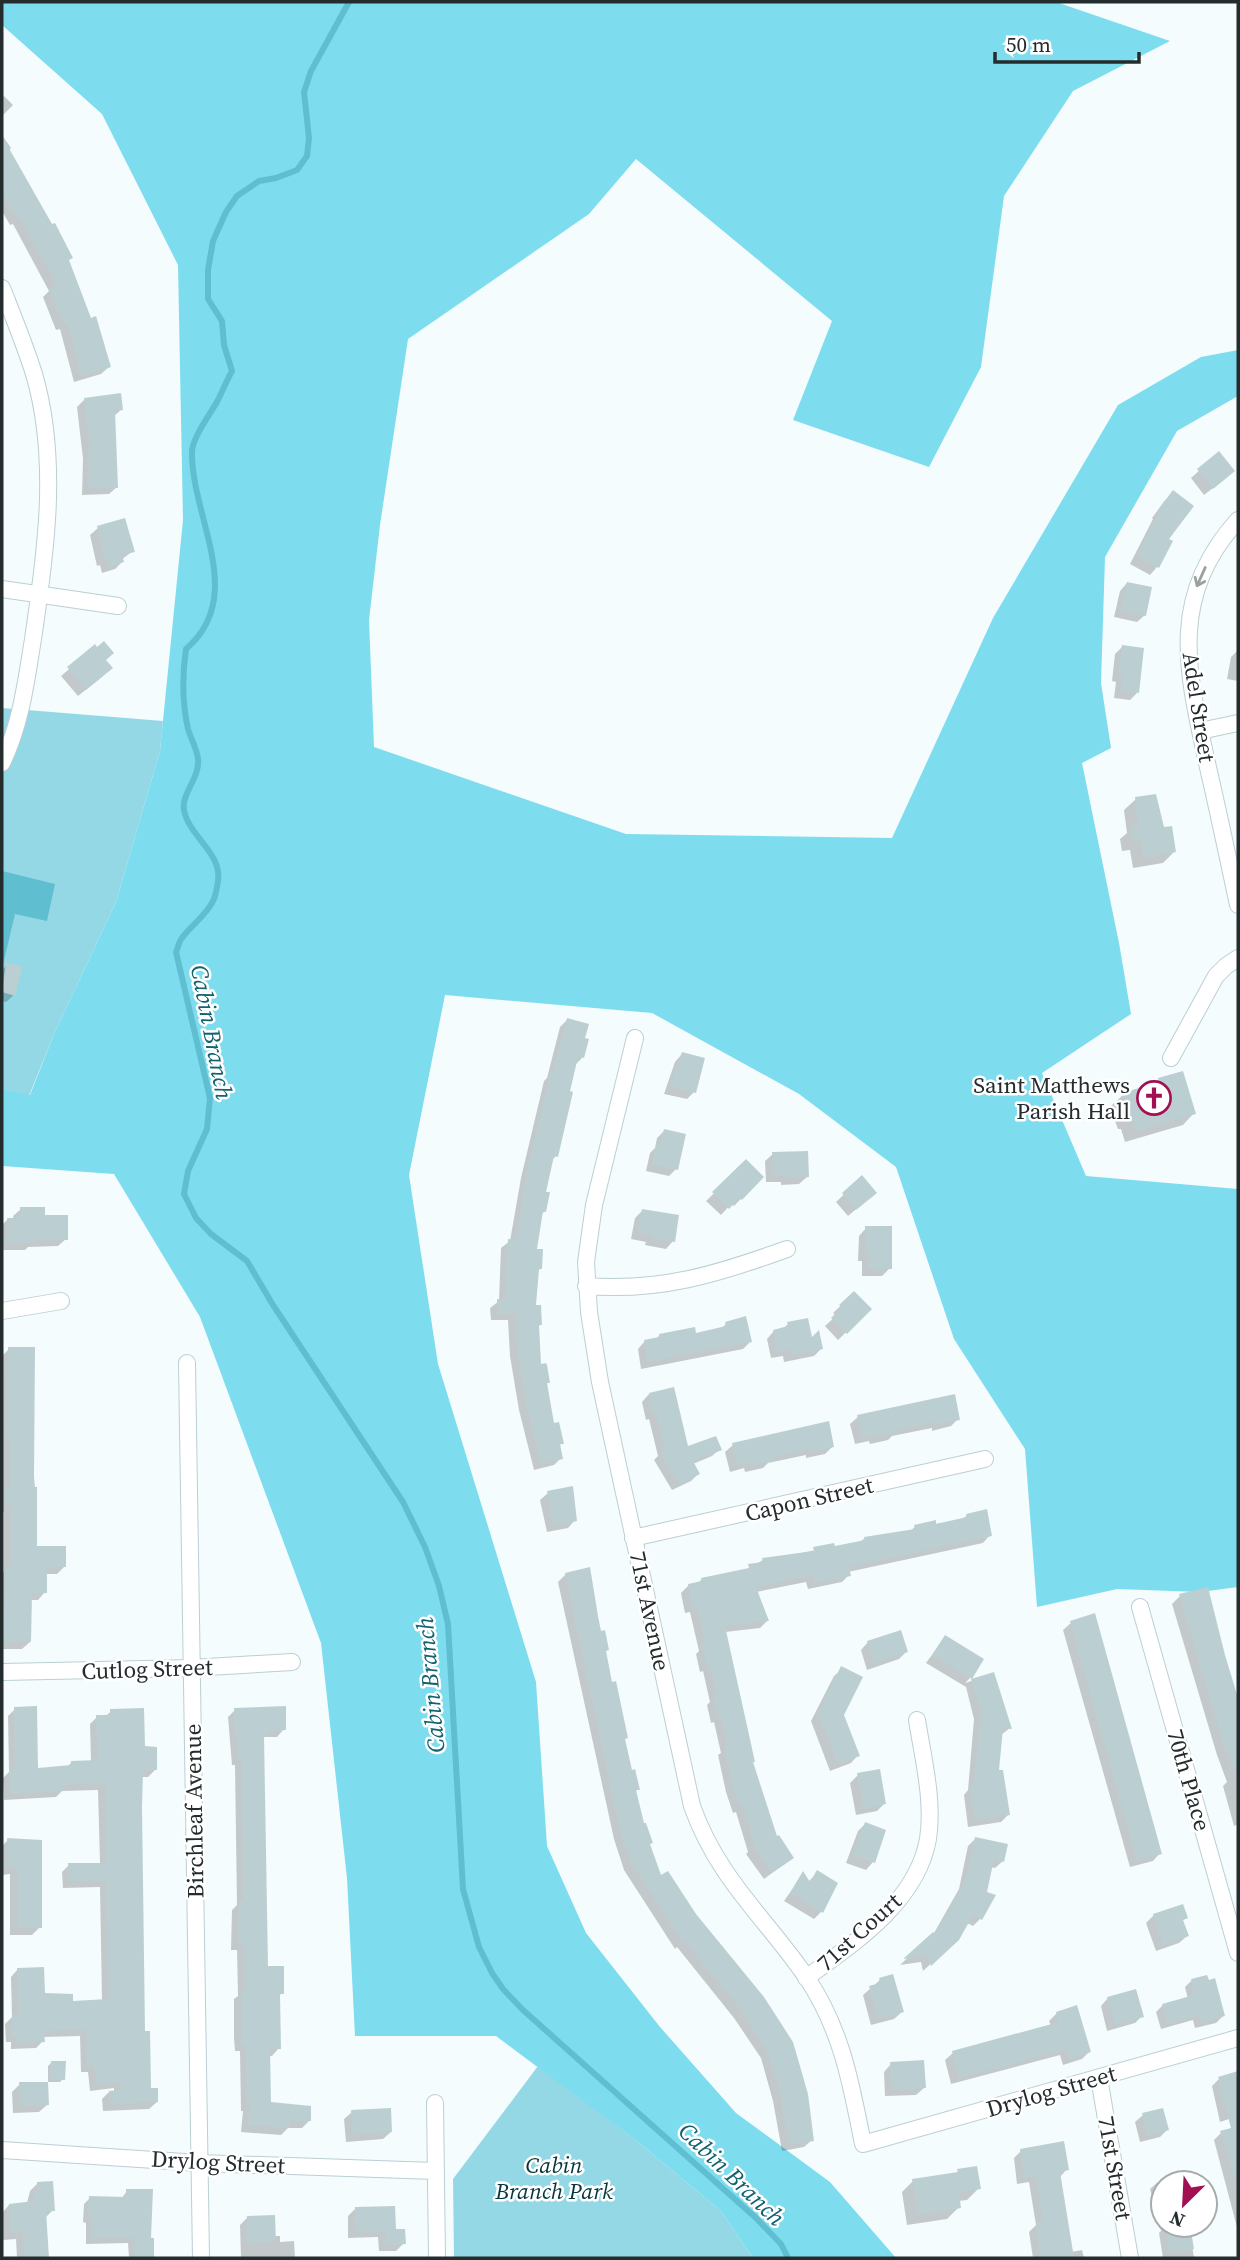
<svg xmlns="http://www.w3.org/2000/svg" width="1240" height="2260" viewBox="0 0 1240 2260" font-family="'Source Serif 4',serif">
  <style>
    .green { fill: #94d8e6 }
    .forest { fill: #7edcef }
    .water { fill: #60bed1 }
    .shadow { fill: #0003 }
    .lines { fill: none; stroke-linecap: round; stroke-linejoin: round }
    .stream { stroke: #60bed1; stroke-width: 6 }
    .building { fill: #bbcfd3 }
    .street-casing { stroke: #bbcfd4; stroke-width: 18 }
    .street { stroke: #fff; stroke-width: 16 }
    .oneway { stroke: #9ca0a0 }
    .labels { text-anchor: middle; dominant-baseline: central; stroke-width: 5; stroke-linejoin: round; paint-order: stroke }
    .street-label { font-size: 23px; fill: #242c2d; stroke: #fff }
    .poi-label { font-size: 23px; fill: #242c2d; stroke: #fff; text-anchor: end }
    .park-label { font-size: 23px; font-style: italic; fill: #07363e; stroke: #fff }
    .water-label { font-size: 24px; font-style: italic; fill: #146270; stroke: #fff }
  </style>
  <rect width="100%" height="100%" fill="#f4fcfe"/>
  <path class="green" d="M2 708 163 721 160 751 116 902 54 1034 29 1096 2 1089Z
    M538 2066 638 2142 721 2211 753 2258H454L453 2179Z"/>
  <path class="forest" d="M2 2H1056L1170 41 1073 91 1004 196 981 367 929 467 793 420 832 321 636 159 589 214 408 339 380 525 369 620 374 747 626 834 892 838 993 618 1118 405 1201 357 1238 350V396L1177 431 1105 557 1101 683 1111 748 1082 763 1119 943 1131 1014 1042 1073 1086 1176 1238 1189V1587L1200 1592 1117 1589 1037 1607 1025 1449 954 1339 896 1167 799 1094 652 1013 445 995 409 1175 438 1364 536 1682 547 1846 586 1933 660 2027 736 2113 830 2182 896 2258H753L721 2211 638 2142 496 2036H355L347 1878 321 1643 200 1317 114 1174 2 1166V1089L30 1095 54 1034 116 902 160 751 183 520 178 265 102 114 2 25Z"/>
  <path class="water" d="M2 871 55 884 47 921 15 914 2 969Z"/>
  <path class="shadow" d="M2 94 13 105 2 116Z
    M2 135 11 148 8 151 68 260 109 367 101 374 74 382 60 329 56 330 43 297 49 291 13 224 10 225 2 211Z
    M85 399 122 409 113 417 117 487 109 494 82 495 83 459 77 407Z
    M1219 453 1226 478 1204 495 1191 478Z
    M1166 499V539L1171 542 1157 567 1150 575 1130 564 1153 519 1152 518Z
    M98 528 133 551 121 560 122 562 115 569 102 573 100 565 97 566 90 535Z
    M1127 583 1145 615 1137 622 1114 617 1120 591Z
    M95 647 103 676 78 696 61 676Z
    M1122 647 1137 693 1130 700 1114 698 1116 682 1112 681 1115 654Z
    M1238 650V681L1227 679 1231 657Z
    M1136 799 1163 829 1174 852 1163 863 1133 868 1130 850 1122 851 1120 839 1127 833 1124 810Z
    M7 965 14 995 6 1002 2 1001V970Z
    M567 1020 582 1058 575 1065 556 1156 551 1161 544 1193 545 1211 541 1215 535 1250 540 1269 537 1272 534 1307 540 1325 538 1327 540 1366 548 1382 546 1385 552 1425 562 1443 559 1446 561 1458 554 1465 534 1470 519 1410 510 1356 508 1320H491L490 1308 499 1301 501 1248 510 1241 521 1178 544 1081 547 1078 560 1027Z
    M682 1054 694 1092 687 1099 664 1094 675 1062Z
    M1159 1080 1194 1113 1183 1125 1125 1142 1121 1129H1118L1116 1124 1111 1106 1123 1095 1153 1086Z
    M664 1131 676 1169 669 1176 646 1171 650 1153 655 1148 657 1138Z
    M773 1154 807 1177 799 1184 781 1185V1182H766L765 1161Z
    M746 1162 762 1177 734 1206 731 1204 721 1215 706 1201Z
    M862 1177 867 1200 848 1216 836 1202Z
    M21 1209 43 1216 66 1239 58 1246 28 1247 25 1250H2V1225L7 1220H14L13 1216Z
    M642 1211 673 1241 666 1249 645 1245 646 1242 631 1239 635 1218Z
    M866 1228 890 1268 882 1276H862V1261H858L859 1236Z
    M854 1293 870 1309 838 1340 825 1326 836 1316 833 1313Z
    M726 1324 750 1342 743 1349 641 1369 638 1349 645 1341 656 1339 660 1335H695L721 1329Z
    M788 1324 811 1340 821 1349 814 1356 784 1362 783 1356 771 1358 767 1339 774 1331 783 1329Z
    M9 1349 35 1547 64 1567 57 1574H45V1592L38 1600H30V1642L22 1649H2V1574L4 1571V1512H2V1356Z
    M649 1394 687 1449H720L712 1456 693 1464 698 1474 691 1481 672 1490 654 1460 658 1456 649 1419 646 1420 642 1402Z
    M858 1417 958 1419 951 1426 932 1431V1428L892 1436 888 1440 870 1444 869 1441 855 1444 850 1424Z
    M733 1445 832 1447 825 1454 806 1458V1455L768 1463 763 1468 745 1472 744 1468 730 1472 725 1452Z
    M548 1493 575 1520 568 1528 547 1532 540 1500Z
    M967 1515 990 1535 983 1543 848 1572 849 1575 842 1582 808 1589 806 1582 756 1592 767 1621 760 1628 725 1632 751 1763 777 1839 792 1858 764 1879 746 1854 748 1852 736 1812 733 1813 726 1792 718 1755 721 1753 714 1722 711 1723 707 1705 710 1702 703 1671 700 1672 696 1654 699 1651 690 1612 685 1613 681 1593 689 1585 697 1584 702 1579 744 1571 763 1560 860 1542 865 1538 910 1531 915 1527 962 1520Z
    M566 1574 604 1652 630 1772 638 1789 635 1792 648 1845 660 1878 763 1998 812 2140 804 2147 782 2151 773 2101 761 2058 734 2018 677 1947 675 1949 624 1870 614 1839 558 1582Z
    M1180 1596 1234 1697 1238 1716V1824L1234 1826 1223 1786 1227 1782 1217 1755 1172 1604Z
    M1071 1623 1160 1853 1153 1861 1130 1867 1063 1630Z
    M945 1637 970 1678 965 1683 993 1674 1010 1728 1001 1735 997 1773 1008 1815 1001 1822 968 1827 964 1795 968 1790 974 1719 966 1687 926 1663Z
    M868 1642 906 1652 899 1659 867 1670 861 1650Z
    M842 1669V1715L858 1755 851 1763 830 1771 811 1721 834 1676Z
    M15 1709 37 1769 67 1767 72 1762H91L90 1724 97 1717H105L111 1711 143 1748 155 1770 148 1777H141L143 2033 149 2090 157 2102 149 2109 103 2111 102 2099 109 2092H114V2088L90 2091 88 2072H81L80 2036 43 2037V2041L36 2048 11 2049V2042H6L5 2024 12 2017 11 1977 18 1969 43 1995 71 2002 102 2001 100 1887 63 1888 62 1872 69 1865 100 1864 98 1790 62 1791 56 1797 4 1800 3 1778 9 1772 8 1716Z
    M235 1710 284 1729 277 1737H263L266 1968 282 1993 278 1997 279 2048 272 2056H268L269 2104 309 2121 302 2128H288L281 2135 241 2132 243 2111H241L240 2051H235L234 2038V1999L238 1996 237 1950H231L232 1910 237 1905 235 1765H232L228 1717Z
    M858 1775 884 1804 877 1811 856 1815 850 1783Z
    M865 1824 884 1831 873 1862 866 1870 846 1863 858 1831Z
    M975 1839 1003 1861 995 1868 990 1867 980 1919 973 1926 967 1923 958 1939 923 1971 921 1962 900 1965 934 1933 959 1889 968 1846Z
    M8 1840H40V1927L32 1935H10V1874L2 1875V1846Z
    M817 1873 821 1912 814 1919 784 1901 803 1874 808 1882Z
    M1154 1915 1186 1917 1182 1921 1187 1936 1179 1943 1156 1951 1146 1923Z
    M880 1980 902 2012 894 2019 871 2025 863 1995Z
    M1191 1981 1223 2016 1216 2023 1195 2028 1193 2020 1161 2029 1156 2012 1163 2005 1188 1999 1185 1987Z
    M1108 1998 1142 2016 1135 2023 1107 2031 1101 2006Z
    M1057 2013 1089 2052 1082 2059 1063 2065 1060 2055 951 2084 945 2060 953 2053 1051 2026 1049 2021Z
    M51 2063 63 2079 60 2082H48V2066Z
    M891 2064 924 2088 916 2095 885 2096 884 2072Z
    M1236 2074 1238 2081V2116L1220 2122 1212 2086 1219 2079Z
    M20 2084 47 2105 39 2112 13 2113 12 2092Z
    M352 2112 391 2132 383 2139 346 2142 344 2119Z
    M1143 2115 1167 2130 1160 2137 1140 2142 1135 2122Z
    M1238 2128V2231L1214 2140 1221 2133Z
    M1021 2151 1067 2169 1060 2177 1071 2252 1082 2250 1084 2258H1033L1029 2232 1036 2225 1029 2182 1017 2184 1014 2158Z
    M958 2171 979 2188 967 2200 958 2201 959 2207 947 2219 907 2225 902 2192 913 2181 955 2174Z
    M1178 2177 1180 2183H1163V2225H1189L1194 2258H1163L1159 2233 1161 2231 1150 2189 1158 2182Z
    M38 2183 53 2210 45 2218 47 2258H17L16 2239 3 2240 2 2213 9 2205 27 2203 30 2191Z
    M127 2191 150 2240H152L153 2258H129L128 2243 86 2244V2223L83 2222 84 2204 90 2198 121 2199Z
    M355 2209 394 2231 404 2243 396 2251H379L378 2237 348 2238V2216Z
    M247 2218 274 2236H280V2242L294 2241 295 2258H310H241L240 2225Z"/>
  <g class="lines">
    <path class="stream" d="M349 2 311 71 304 92 309 138 307 156 297 170 276 178 259 181 237 196 226 212 213 241 208 270V299L222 321 224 345 232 371C227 380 223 390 218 400 211 413 192 438 192 452 191 517 248 596 186 649 182 676 182 702 188 729 191 739 197 749 198 759 200 778 181 794 184 810 189 837 222 852 218 881 217 887 216 896 213 901 206 916 190 926 182 938 179 941 178 948 176 952L210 1098 207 1129 188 1171 184 1194 196 1218 211 1234 247 1261 273 1305 403 1502 425 1547 439 1586 448 1624 463 1889 479 1947 492 1973 503 1989 523 2010 756 2218 781 2244 788 2258"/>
  </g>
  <path class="building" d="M2 136 52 224 55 223 73 258 69 260 91 318 96 316 111 367 81 376 68 323 63 324 49 289 57 286 21 218 18 219 2 195Z
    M121 393 123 410 115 411 118 488H89L88 452H90L84 398Z
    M1219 451 1235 471 1213 489 1197 469Z
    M1173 490 1194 506 1169 539 1173 541 1159 568 1136 556 1160 511 1158 510Z
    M125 518 135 552 122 555 124 562 109 567 107 559 105 560 97 526Z
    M1127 582 1152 587 1146 616 1120 610Z
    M104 641 114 653 106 660 113 668 86 690 67 667 95 644 97 647Z
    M1122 645 1144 648 1139 693 1121 691 1123 675 1118 674Z
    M1156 794 1164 827 1172 826 1176 852 1144 858 1141 839 1133 840 1131 826 1138 825 1135 797Z
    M6 963 22 966 15 996 2 992Z
    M567 1018 589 1024 585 1038 589 1039 584 1058 578 1057 570 1091 573 1092 558 1157 554 1156 546 1192H550L546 1212 543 1211 537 1249H543L542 1269H539L536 1305H541L542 1325H539L541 1364 546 1363 547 1365 550 1383H547L554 1423 559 1422 564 1444H560L563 1459 541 1464 526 1402 517 1348 515 1313 497 1314V1299H505L508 1239 516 1240 527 1170 551 1072H553Z
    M682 1052 705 1058 696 1093 670 1086Z
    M1183 1071 1196 1114 1136 1131 1132 1118 1130 1119 1127 1112 1122 1093 1159 1082 1158 1078Z
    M664 1129 686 1134 678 1170 652 1164 657 1143 660 1144Z
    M808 1151 809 1177 787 1178V1175L773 1176 772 1152Z
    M746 1159 764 1177 742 1200 739 1198 729 1209 712 1192Z
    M862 1175 877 1193 856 1210 842 1193Z
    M20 1207H45V1215H68V1240H34V1243H7V1218H20Z
    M642 1209 679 1215 675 1242 652 1238 653 1235 638 1232Z
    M865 1226H892V1269H868L869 1254H865Z
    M854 1291 872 1309 847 1334 831 1318 842 1307 839 1305Z
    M746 1316 752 1342 648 1362 644 1340 659 1337V1334L695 1327 696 1333 726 1326 725 1322Z
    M808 1318 812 1337 819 1330 823 1349 791 1356 790 1349 778 1352 773 1330 788 1326 787 1322Z
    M8 1347H35L34 1477 35 1487H37V1546H66V1567H47V1593H32L31 1642H2L6 1567H11V1505H6V1487H10L9 1437H6Z
    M674 1387 688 1446 716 1436 722 1450 693 1461 700 1474 680 1484 673 1472 671 1473 660 1452 665 1449 656 1413 653 1414 649 1393Z
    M955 1394 960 1420 939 1424V1421L897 1430 898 1433 877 1438 876 1435 862 1438 857 1415Z
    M829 1421 834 1447 813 1452V1449L772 1457 773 1461 752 1466 751 1462 737 1465 732 1443Z
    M573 1486 577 1521 554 1526 547 1491Z
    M987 1509 992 1536 849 1567 851 1576 815 1583 813 1575 756 1587 769 1621 725 1626 755 1762H753L777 1836 779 1835 794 1858 772 1873 752 1845 755 1844 743 1806 740 1807 732 1784 724 1746H728L721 1716H718L714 1696H717L710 1665H707L702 1645 706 1644 697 1606 692 1607 688 1584 702 1581 701 1578 749 1568 748 1564 763 1562 762 1558 814 1551 813 1547 834 1543 835 1546 865 1540 864 1537 915 1529 914 1525 936 1520V1524L967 1517 966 1514Z
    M590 1567 598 1616 601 1631 605 1630 609 1650 606 1651 612 1682 616 1681 628 1738 625 1739 632 1770 635 1769 640 1790H636L644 1823H646L653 1843 650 1844 661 1875 668 1871 696 1914 764 1997 793 2042 808 2094 814 2141 789 2144 780 2092 767 2051 741 2010 685 1941 683 1943 631 1862 620 1831 565 1573Z
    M1208 1587 1225 1655 1238 1698V1776L1236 1777 1224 1746 1179 1594Z
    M1095 1613 1162 1854 1137 1861 1070 1621Z
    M901 1630 908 1652 874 1663 867 1641Z
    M945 1635 984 1659 972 1679 932 1655Z
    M841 1666 863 1677 844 1715 860 1756 838 1764 818 1713Z
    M994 1672 1012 1729 1003 1728 999 1770H1003L1010 1815 975 1820 970 1786 974 1785 981 1710 971 1679Z
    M37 1706 38 1768 71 1765V1761L98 1760 96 1715H110V1709L144 1708 145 1746 157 1747V1770H143L142 1808 145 2031H150L151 2088H158V2102L109 2104V2091L121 2090V2082L97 2085 94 2066H87V2029L44 2031 45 2042 18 2043 17 2036H12V2016L19 2015 17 1968 44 1967 45 1993 73 1994V2001L108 1999 109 1991 106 1881H69L68 1863H106L105 1783 64 1785 65 1791 10 1794 9 1770 15 1769 14 1707Z
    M286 1706V1730L267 1731V1736H264L268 1966H284V1994H280L281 2049H270L271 2102 311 2106V2121H290V2128L248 2125 250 2104 247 2105 246 2045H241V1990H245L244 1943H238L239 1901 243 1900 242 1783 241 1759H238L237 1736H235L234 1708Z
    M880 1769 886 1804 864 1809 857 1773Z
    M865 1822 886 1830 875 1863 853 1855Z
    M975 1837 1008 1844 1004 1862 994 1859 987 1892 996 1895 982 1920 973 1915 959 1940 931 1966 928 1955 903 1959 933 1932 935 1934 966 1880Z
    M7 1838 42 1840V1928H17V1868H8Z
    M817 1870 838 1883 823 1913 790 1893 803 1871 810 1882Z
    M1183 1904 1188 1918 1183 1920 1189 1936 1163 1945 1153 1914Z
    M893 1974 904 2012 878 2019 869 1986 880 1983 879 1978Z
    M1207 1975 1209 1980 1215 1978 1225 2016 1201 2022 1199 2015 1168 2024 1162 2004 1194 1995 1191 1979Z
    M1136 1989 1144 2017 1115 2025 1107 1997Z
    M1077 2005 1091 2052 1070 2059 1067 2049 959 2078 952 2051 1059 2022 1056 2012Z
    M924 2060 926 2088 892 2090 890 2062Z
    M51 2061H66L65 2080 50 2079Z
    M1238 2071V2178H1235L1220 2131 1231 2128 1218 2082H1220L1218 2077Z
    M19 2082H48L49 2105 20 2106Z
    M391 2108 392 2132 353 2135 351 2110Z
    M1163 2108 1169 2130 1148 2136 1142 2113Z
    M1064 2141 1069 2170 1060 2172 1074 2258H1041L1036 2223 1043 2221 1036 2176 1024 2178 1020 2149Z
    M977 2166 981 2189 959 2192 961 2208 918 2215 912 2179 958 2172 957 2169Z
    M53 2181 55 2211H46L49 2258H24L23 2232 10 2233 9 2204 34 2201 33 2191H37V2182Z
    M126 2189H153L151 2238H154V2258H134V2237L92 2238 91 2217H88L89 2196 126 2197Z
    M395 2206 396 2229H405L406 2244 385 2245V2231H355V2207Z
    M275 2215 276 2242 247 2243V2216Z
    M1166 2225H1190L1194 2249 1170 2253Z"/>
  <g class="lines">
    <g class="street-casing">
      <path id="street" d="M2 288C13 316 25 345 34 374 59 459 46 552 33 639 26 682 21 724 2 763
        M1238 520C1168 597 1187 671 1207 763 1218 810 1228 858 1238 905
        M2 589 118 606
        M1200 731 1238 723
        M635 1038 594 1205 586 1262 589 1312 600 1382 692 1806C718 1879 765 1917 807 1978 842 2031 851 2083 863 2144L1238 2038
        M1171 1058 1216 976 1226 966 1238 958
        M586 1286C660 1292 718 1274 787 1249
        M2 1311 61 1301
        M187 1363 201 2258
        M633 1538 985 1459
        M1140 1607 1238 1953
        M2 1672 191 1668 292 1662
        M806 1978C854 1943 917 1902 928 1839 934 1801 923 1758 917 1720
        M1099 2078 1130 2258
        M435 2103 437 2258
        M2 2150 200 2163 435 2171"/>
    </g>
    <use href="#street" class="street"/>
  </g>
  <defs><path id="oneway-shaft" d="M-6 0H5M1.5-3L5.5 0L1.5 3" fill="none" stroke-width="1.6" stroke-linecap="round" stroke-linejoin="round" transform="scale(1.75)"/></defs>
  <use class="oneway" href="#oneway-shaft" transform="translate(1201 577) rotate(114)"/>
  <defs>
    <g id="church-ring" transform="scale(1.75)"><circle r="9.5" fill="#fff" stroke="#a31052" stroke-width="1.5"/><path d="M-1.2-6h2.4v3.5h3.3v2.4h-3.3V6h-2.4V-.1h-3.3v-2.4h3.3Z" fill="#a31052"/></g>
  </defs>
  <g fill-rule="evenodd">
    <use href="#church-ring" x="1154" y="1098"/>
  </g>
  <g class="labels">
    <g class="street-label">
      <text transform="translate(1199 707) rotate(81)">Adel Street</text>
      <text transform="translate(809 1499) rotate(-13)">Capon Street</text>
      <text transform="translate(650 1611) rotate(78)">71st Avenue</text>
      <text transform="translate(147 1669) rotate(-2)">Cutlog Street</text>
      <text transform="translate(1189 1780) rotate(74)">70th Place</text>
      <text transform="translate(194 1811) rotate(-91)">Birchleaf Avenue</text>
      <text transform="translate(859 1932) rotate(-42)">71st Court</text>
      <text transform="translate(1051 2091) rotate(-16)">Drylog Street</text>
      <text transform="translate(218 2162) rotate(3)">Drylog Street</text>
      <text transform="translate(1115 2168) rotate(80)">71st Street</text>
    </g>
    <g class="poi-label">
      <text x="1130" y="1085">Saint Matthews<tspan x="1130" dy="26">Parish Hall</tspan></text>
    </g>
    <g class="park-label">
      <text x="554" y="2165">Cabin<tspan x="554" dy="26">Branch Park</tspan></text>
    </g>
    <g class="water-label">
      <text transform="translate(212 1032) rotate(79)">Cabin Branch</text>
      <text transform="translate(430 1685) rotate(-95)">Cabin Branch</text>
      <text transform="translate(732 2174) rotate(44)">Cabin Branch</text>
    </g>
  </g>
  <rect width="1240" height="2260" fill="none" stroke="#242c2d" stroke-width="7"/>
  <g transform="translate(1184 2204) rotate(204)"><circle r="33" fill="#ffffff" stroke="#a7abab" stroke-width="2"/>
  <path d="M0-5L12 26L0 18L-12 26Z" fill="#a31052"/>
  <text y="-10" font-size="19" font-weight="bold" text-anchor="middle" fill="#242c2d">N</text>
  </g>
  <path d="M995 52v10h144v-10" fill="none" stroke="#242c2d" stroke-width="3.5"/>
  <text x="1006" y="52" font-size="21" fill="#242c2d" stroke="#ffffff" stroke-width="5" paint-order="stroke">50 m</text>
</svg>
